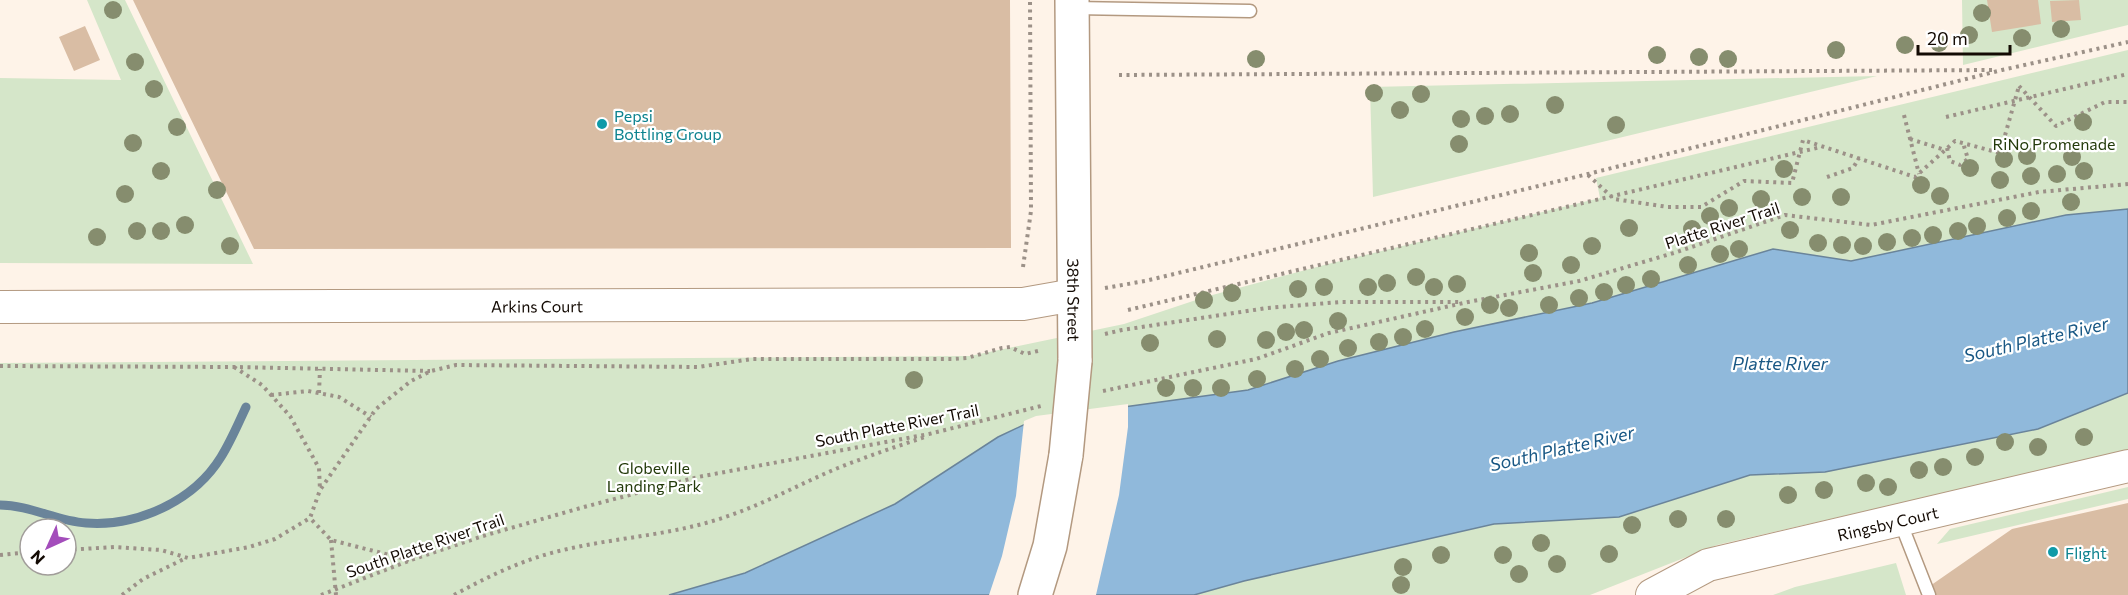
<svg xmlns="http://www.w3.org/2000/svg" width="2128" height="595" viewBox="0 0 2128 595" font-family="Commissioner,sans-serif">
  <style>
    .green { fill: #d5e6c9; fill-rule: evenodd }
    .water { fill: #90b9db; stroke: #6a849a; stroke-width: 1.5 }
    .pier { fill: #fef3e8 }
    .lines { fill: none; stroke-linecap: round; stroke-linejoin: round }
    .stream { stroke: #6a849a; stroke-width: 9 }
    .building { fill: #d9bda4 }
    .service-casing { stroke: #b39980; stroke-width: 15 }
    .tertiary-casing { stroke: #b39980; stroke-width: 34 }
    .secondary-casing { stroke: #b39980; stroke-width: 36 }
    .path { stroke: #9c9188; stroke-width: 4; stroke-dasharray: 3 4.5; stroke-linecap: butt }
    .service { stroke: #fff; stroke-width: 12 }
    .tertiary { stroke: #fff; stroke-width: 32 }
    .secondary { stroke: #fff; stroke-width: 33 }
    .secondary-bridge-casing { stroke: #b39980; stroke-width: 36; stroke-linecap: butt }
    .path-bridge { stroke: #9c9188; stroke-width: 4; stroke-dasharray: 3 4.5; stroke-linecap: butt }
    .secondary-bridge { stroke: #fff; stroke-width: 33 }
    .tree { fill: #868d6e }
    .culture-dot { fill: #0f9aa8; stroke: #fff; stroke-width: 2 }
    .labels { text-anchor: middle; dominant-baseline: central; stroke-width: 4.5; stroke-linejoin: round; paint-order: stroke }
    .culture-label { font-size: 16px; fill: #0d838f; stroke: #fff; text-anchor: start }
    .park-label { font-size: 16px; fill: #233a0a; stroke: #fff }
    .street-label { font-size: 16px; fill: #130a03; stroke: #fff }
    .water-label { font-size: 18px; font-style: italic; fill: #185784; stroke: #fff }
  </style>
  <rect width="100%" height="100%" fill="#fef3e8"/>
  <path class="green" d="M87 0H125L253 264 0 263V78L121 80Z
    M1962 0H2128V25L1963 65Z
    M2128 50V209L2066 215 1851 261 1773 249 1592 303 1454 332 1338 361 1248 390 1183 400 998 437 895 504 745 573 669 595H0V363L970 356 1124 324 1205 297 1328 264 1600 198 1596 178ZM30 529H66V565H30Z
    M1877 76 1373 197 1370 87Z
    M2128 393V451L1717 545 1590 595H1194L1244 581 1494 524 1619 517 1750 475 1825 472 2038 429Z
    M2128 487V499L1937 544 1950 529Z
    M1896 563 1906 595H1773L1795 587Z"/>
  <path class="water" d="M2128 209V393L2038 429 1825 472 1750 475 1619 517 1494 524 1244 581 1194 595H669L745 573 895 504 998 437 1036 419 1248 390 1338 361 1454 332 1592 303 1773 249 1851 261 2066 215Z"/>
  <path class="pier" d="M1128 404V427L1119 495 1096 595H989L1002 556 1016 496 1024 421 1036 416Z"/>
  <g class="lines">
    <path class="stream" d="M0 505C30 505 56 521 86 523 137 527 194 501 221 457 231 441 238 424 246 407"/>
  </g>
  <path class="building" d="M133 0H1010L1011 248 254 249Z
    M1987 0H2038L2041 24 1992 32Z
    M2079 0 2081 20 2052 22 2050 1Z
    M85 26 100 60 74 71 59 37Z
    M2128 503V595H1933L1927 588 2012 529Z"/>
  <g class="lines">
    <g class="service-casing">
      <path id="service" d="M1074 8 1250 11
        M1900 521 1929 595"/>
    </g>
    <g class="tertiary-casing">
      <g id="tertiary">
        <path id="s1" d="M0 307 1023 304 1074 295"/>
        <path id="s2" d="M1652 595 1708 565 2128 466"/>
      </g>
    </g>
    <g class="secondary-casing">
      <g id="secondary">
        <path id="s3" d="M1072 0 1075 361"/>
        <path d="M1035 595 1050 546 1066 455"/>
      </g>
    </g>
    <path class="path" d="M1119 75 1995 70
      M1904 115 1919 174
      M1946 117 2128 74
      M1910 139 1945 150
      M1947 148 1950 161 1960 165 1968 159 1963 143
      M1588 175 1614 199 1668 207
      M1827 177 1853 168 1859 158
      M1023 267 1031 211 1030 0
      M1105 288 1145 281 1588 174 2002 70 2128 42
      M1128 310 1821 147
      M1105 334 1122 330 1267 308 1340 302H1461
      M0 366 234 367 430 371
      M234 367 262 385 290 416 319 468 320 490
      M1103 391 1256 359 1329 333 1468 302 1579 281 1677 252 1785 215 1871 225 2039 192 2128 184
      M319 393 320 369
      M271 395 308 391 339 397 371 417
      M331 540 336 595
      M66 550 114 547 161 550 188 558 249 547 275 539 310 518
      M0 555 30 552
      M409 560 331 540 310 518 320 490 376 409 411 381 431 371 456 365 698 367 752 359H954L967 358 1002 348 1010 347 1025 354 1042 350
      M122 595 143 579 186 558
      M321 595 411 560 483 536 584 507 698 477 929 434 1041 406
      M454 595C487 577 522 560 559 551 611 538 665 536 716 520 759 507 797 485 838 468 868 456 898 446 928 436"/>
    <use href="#service" class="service"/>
    <use href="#tertiary" class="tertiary"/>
    <use href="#secondary" class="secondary"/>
    <g class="secondary-bridge-casing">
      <path id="secondary-bridge" d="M1066 455 1075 361"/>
    </g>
    <path class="path-bridge" d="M2019 86 2056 126 2105 102H2128
      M1668 207H1701L1744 181 1792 183 1803 140 1915 177 1955 141 2000 153 2019 86"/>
    <use href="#secondary-bridge" class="secondary-bridge"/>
  </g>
  <g class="tree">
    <circle cx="113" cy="10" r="9"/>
    <circle cx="1982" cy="13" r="9"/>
    <circle cx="2061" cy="29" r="9"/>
    <circle cx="1969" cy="35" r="9"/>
    <circle cx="2022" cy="38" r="9"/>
    <circle cx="1939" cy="43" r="9"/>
    <circle cx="1905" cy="45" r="9"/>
    <circle cx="1836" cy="50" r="9"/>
    <circle cx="1657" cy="55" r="9"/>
    <circle cx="1699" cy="57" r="9"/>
    <circle cx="1256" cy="59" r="9"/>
    <circle cx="1728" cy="59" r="9"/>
    <circle cx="135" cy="62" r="9"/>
    <circle cx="154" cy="89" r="9"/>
    <circle cx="1374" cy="93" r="9"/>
    <circle cx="1421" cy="94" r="9"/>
    <circle cx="1555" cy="105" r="9"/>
    <circle cx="1400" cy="110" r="9"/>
    <circle cx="1510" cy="114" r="9"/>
    <circle cx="1485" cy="116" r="9"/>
    <circle cx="1461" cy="119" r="9"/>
    <circle cx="2083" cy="122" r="9"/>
    <circle cx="1616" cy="125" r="9"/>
    <circle cx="177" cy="127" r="9"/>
    <circle cx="133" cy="143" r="9"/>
    <circle cx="1459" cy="144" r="9"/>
    <circle cx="2027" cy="156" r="9"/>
    <circle cx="2072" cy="157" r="9"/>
    <circle cx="2004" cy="159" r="9"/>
    <circle cx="1970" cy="168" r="9"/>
    <circle cx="1784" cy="169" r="9"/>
    <circle cx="161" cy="171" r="9"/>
    <circle cx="2084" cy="171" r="9"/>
    <circle cx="2057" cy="174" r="9"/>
    <circle cx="2031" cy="176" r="9"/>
    <circle cx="2000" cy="180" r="9"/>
    <circle cx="1921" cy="185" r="9"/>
    <circle cx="217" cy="190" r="9"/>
    <circle cx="125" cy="194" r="9"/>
    <circle cx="1940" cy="196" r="9"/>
    <circle cx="1802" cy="197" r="9"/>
    <circle cx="1841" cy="197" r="9"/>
    <circle cx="1761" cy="199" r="9"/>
    <circle cx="2071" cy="202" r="9"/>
    <circle cx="1729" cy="208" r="9"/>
    <circle cx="2031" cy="211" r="9"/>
    <circle cx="1710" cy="216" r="9"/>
    <circle cx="2007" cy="218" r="9"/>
    <circle cx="185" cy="225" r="9"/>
    <circle cx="1977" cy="226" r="9"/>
    <circle cx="1629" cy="228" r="9"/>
    <circle cx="1692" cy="229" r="9"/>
    <circle cx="1790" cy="230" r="9"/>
    <circle cx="137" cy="231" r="9"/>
    <circle cx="161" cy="231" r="9"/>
    <circle cx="1958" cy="231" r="9"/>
    <circle cx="1933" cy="235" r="9"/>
    <circle cx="97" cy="237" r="9"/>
    <circle cx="1912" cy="238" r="9"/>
    <circle cx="1887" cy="242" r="9"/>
    <circle cx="1818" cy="243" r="9"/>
    <circle cx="1842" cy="245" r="9"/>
    <circle cx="230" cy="246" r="9"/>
    <circle cx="1592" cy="246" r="9"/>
    <circle cx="1863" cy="246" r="9"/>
    <circle cx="1739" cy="249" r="9"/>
    <circle cx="1529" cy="253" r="9"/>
    <circle cx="1720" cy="254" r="9"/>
    <circle cx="1571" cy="265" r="9"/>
    <circle cx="1688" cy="265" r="9"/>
    <circle cx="1533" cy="273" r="9"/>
    <circle cx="1416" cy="277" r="9"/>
    <circle cx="1651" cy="279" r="9"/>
    <circle cx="1387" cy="283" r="9"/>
    <circle cx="1457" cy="284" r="9"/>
    <circle cx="1626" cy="285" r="9"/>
    <circle cx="1324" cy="287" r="9"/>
    <circle cx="1368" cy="287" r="9"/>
    <circle cx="1434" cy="287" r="9"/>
    <circle cx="1298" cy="289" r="9"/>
    <circle cx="1604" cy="292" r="9"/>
    <circle cx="1232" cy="293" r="9"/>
    <circle cx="1579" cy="298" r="9"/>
    <circle cx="1204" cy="300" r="9"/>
    <circle cx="1490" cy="305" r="9"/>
    <circle cx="1549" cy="305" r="9"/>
    <circle cx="1509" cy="308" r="9"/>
    <circle cx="1465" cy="317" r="9"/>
    <circle cx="1338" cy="321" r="9"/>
    <circle cx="1425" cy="329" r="9"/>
    <circle cx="1304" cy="330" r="9"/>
    <circle cx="1286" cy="332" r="9"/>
    <circle cx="1403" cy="337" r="9"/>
    <circle cx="1217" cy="339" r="9"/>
    <circle cx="1266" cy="340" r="9"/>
    <circle cx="1379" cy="342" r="9"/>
    <circle cx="1150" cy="343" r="9"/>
    <circle cx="1348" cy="348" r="9"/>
    <circle cx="1320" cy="359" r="9"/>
    <circle cx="1295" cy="369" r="9"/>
    <circle cx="1257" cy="379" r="9"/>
    <circle cx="914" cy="380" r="9"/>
    <circle cx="1166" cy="388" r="9"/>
    <circle cx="1193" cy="388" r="9"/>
    <circle cx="1221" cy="388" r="9"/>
    <circle cx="2084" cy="437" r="9"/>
    <circle cx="2005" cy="442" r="9"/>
    <circle cx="2038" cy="447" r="9"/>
    <circle cx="1975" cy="457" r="9"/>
    <circle cx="1943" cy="467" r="9"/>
    <circle cx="1919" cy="470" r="9"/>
    <circle cx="1866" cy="483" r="9"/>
    <circle cx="1888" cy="487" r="9"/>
    <circle cx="1824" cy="490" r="9"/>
    <circle cx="1788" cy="495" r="9"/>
    <circle cx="1678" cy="519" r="9"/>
    <circle cx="1726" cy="519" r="9"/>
    <circle cx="1632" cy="525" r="9"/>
    <circle cx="1541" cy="543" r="9"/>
    <circle cx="1609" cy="554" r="9"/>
    <circle cx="1441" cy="555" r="9"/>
    <circle cx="1503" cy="555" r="9"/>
    <circle cx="1557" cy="564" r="9"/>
    <circle cx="1403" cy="567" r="9"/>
    <circle cx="1519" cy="574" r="9"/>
    <circle cx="1401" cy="585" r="9"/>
  </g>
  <g class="culture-dot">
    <circle cx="602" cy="124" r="6"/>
    <circle cx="2053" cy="552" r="6"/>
  </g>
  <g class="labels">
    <g class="culture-label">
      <text x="614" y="115">Pepsi<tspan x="614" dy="18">Bottling Group</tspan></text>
      <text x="2065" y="552">Flight</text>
    </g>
    <g class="park-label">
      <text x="2054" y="143">RiNo Promenade</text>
      <text x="654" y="467">Globeville<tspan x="654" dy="18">Landing Park</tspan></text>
    </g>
    <g class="street-label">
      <text transform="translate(1722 225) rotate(-18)">Platte River Trail</text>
      <text stroke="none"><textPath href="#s3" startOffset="300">38th Street</textPath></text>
      <text stroke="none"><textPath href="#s1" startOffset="537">Arkins Court</textPath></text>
      <text transform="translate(897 425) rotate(-11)">South Platte River Trail</text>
      <text stroke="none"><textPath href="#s2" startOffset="248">Ringsby Court</textPath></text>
      <text transform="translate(425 545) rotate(-19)">South Platte River Trail</text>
    </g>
    <g class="water-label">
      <text transform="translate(2036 339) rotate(-13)">South Platte River</text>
      <text x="1780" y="363">Platte River</text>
      <text transform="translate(1562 448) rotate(-13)">South Platte River</text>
    </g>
  </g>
  <g transform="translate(48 547) rotate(225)"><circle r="28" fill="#ffffff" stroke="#a19d9a" stroke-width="1.5"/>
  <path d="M0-4.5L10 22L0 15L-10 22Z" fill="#a34dbb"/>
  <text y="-9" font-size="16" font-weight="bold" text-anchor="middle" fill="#130a03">N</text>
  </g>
  <path d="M1918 45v9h92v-9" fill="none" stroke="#130a03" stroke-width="3"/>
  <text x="1927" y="45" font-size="18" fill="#130a03" stroke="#ffffff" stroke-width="4.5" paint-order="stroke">20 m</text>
</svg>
